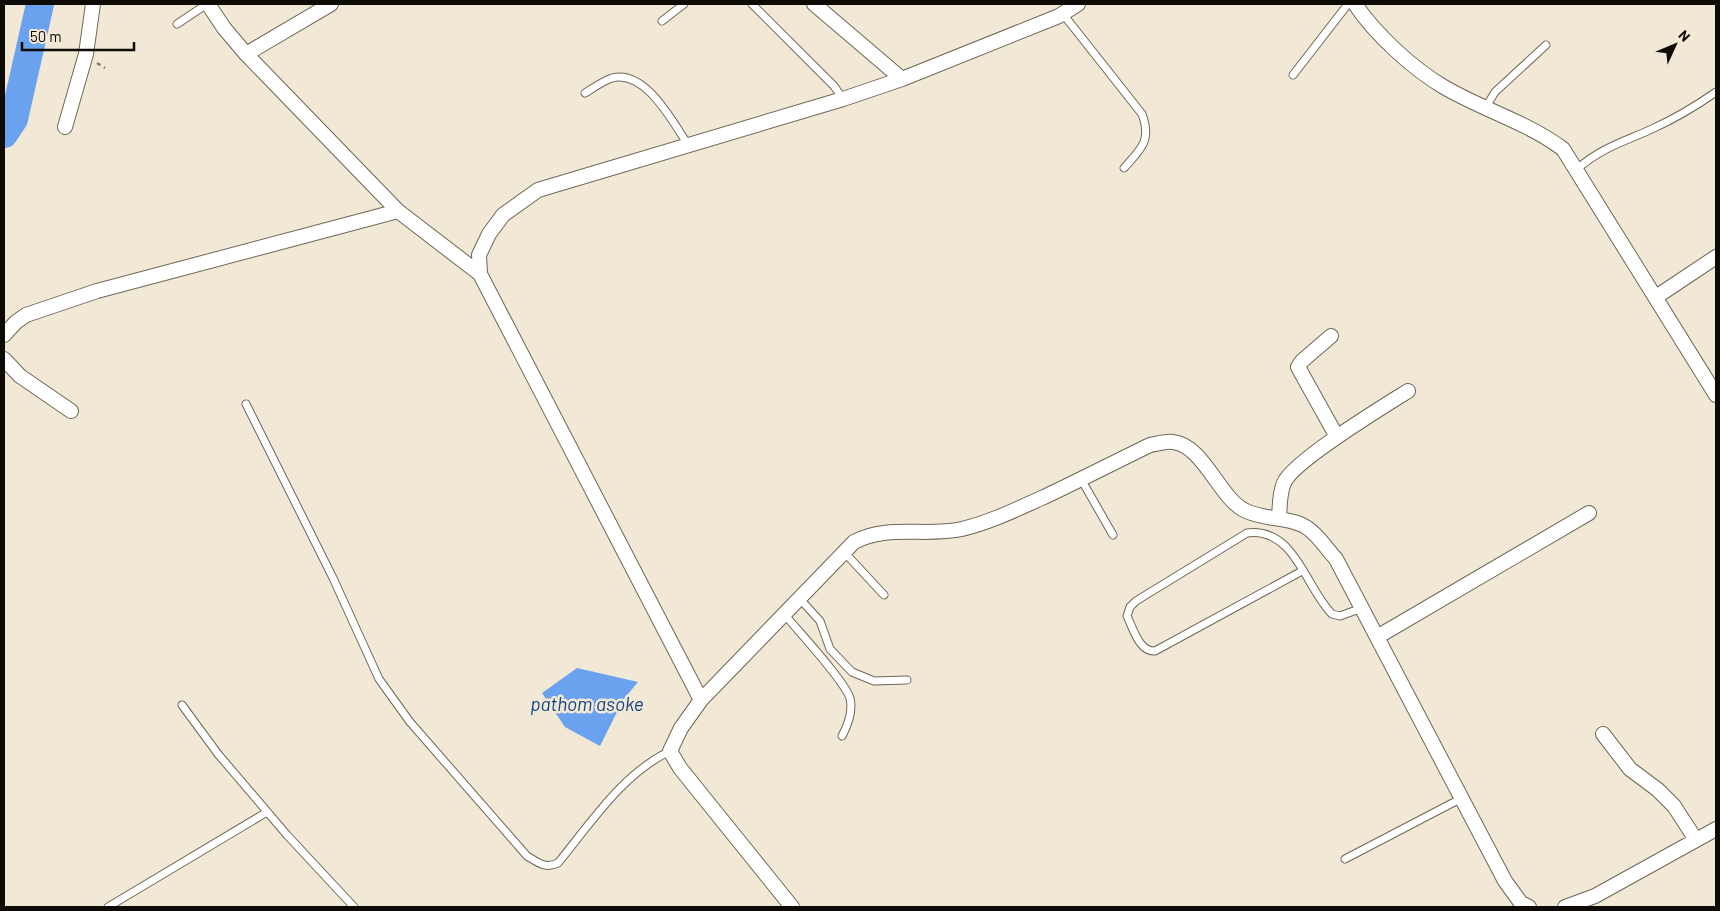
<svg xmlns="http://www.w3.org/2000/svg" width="1720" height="911" viewBox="0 0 1720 911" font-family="Barlow,sans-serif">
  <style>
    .water { fill: #6ba2f0 }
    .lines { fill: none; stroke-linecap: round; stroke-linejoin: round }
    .river { stroke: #6ba2f0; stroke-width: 28 }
    .service-casing { stroke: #6f6756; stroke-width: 9 }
    .minor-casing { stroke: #6f6756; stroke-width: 16 }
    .path { stroke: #827c70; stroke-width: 2.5; stroke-dasharray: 4 4; stroke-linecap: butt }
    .service { stroke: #fff; stroke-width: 7 }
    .minor { stroke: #fff; stroke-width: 14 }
    .labels { text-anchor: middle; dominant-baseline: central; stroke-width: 5; stroke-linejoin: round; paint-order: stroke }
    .water-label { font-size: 19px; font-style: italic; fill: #10458a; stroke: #f1e8d5 }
  </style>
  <rect width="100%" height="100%" fill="#f1e8d5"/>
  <path class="water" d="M577 668 638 682 623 700 600 746 565 727 542 693Z"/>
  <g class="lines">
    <path class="river" d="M4 134 14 119 40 4"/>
    <g class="service-casing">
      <path id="service" d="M752 4 834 86 843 99
        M1063 14 1142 114C1152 141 1141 149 1124 168
        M662 21 684 4
        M177 24 207 4
        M1293 75 1348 4
        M585 93C593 88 603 81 612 78 646 69 673 123 689 146
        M1486 107 1495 92 1546 45
        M1577 169C1601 148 1623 142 1652 129 1674 119 1696 106 1716 92
        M246 404 333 578 379 679 410 722 527 856C539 863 545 869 558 863 591 823 622 774 670 751
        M1081 479 1113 535
        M845 553 884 595
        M1302 571 1155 651C1139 652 1133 628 1127 616L1130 607 1136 601 1247 533C1295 527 1305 587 1332 614L1340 616 1362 608
        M800 599 820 621 830 649 852 672 874 681 907 680
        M785 615C799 632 844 680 850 698 853 711 848 725 842 736
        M182 705 218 754 287 835 354 907
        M1345 859 1462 798
        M108 907 267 812"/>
    </g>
    <g class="minor-casing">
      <path id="minor" d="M208 4 224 28 246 54 398 211 480 274
        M814 4 902 79
        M1355 4C1375 34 1413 69 1444 87 1483 110 1527 122 1563 149L1716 395
        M246 54 331 4
        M65 127 86 54 93 4
        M1656 297 1716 257
        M4 335 16 322 26 315 97 291 398 211
        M1331 336 1302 361 1298 367 1337 437
        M4 359 20 376 71 411
        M1279 518C1280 507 1279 494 1284 483 1292 462 1384 406 1408 391
        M1377 637 1589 513
        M701 700 480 274 479 255 489 234 503 215 538 190 843 99 902 79 1059 16 1078 4
        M1603 734 1630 769 1658 790 1674 806 1696 840
        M792 907 680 768 670 751 681 728 701 700 854 542C888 524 926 537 962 529 991 522 1017 509 1044 497 1080 480 1115 462 1150 445 1157 444 1166 441 1173 442 1203 445 1219 497 1244 510 1261 519 1282 517 1300 524 1314 529 1326 548 1336 559L1505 881 1521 903 1529 907
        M1565 907 1595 896 1716 829"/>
    </g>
    <path class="path" d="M97 63 105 68"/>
    <use href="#service" class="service"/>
    <use href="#minor" class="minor"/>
  </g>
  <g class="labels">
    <g class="water-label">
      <text x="587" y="703">pathom asoke</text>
    </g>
  </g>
  <rect width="1720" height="911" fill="none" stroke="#0e0b06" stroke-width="10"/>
  <g transform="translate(1675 45) rotate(46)" stroke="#f1e8d5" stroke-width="4" paint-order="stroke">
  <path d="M0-4L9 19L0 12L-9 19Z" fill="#0e0b06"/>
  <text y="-8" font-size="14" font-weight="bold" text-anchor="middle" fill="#0e0b06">N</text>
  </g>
  <path d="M22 42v8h112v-8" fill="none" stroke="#0e0b06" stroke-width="2.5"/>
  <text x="30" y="42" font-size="15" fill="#0e0b06" stroke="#f1e8d5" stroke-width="4" paint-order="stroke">50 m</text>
</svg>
